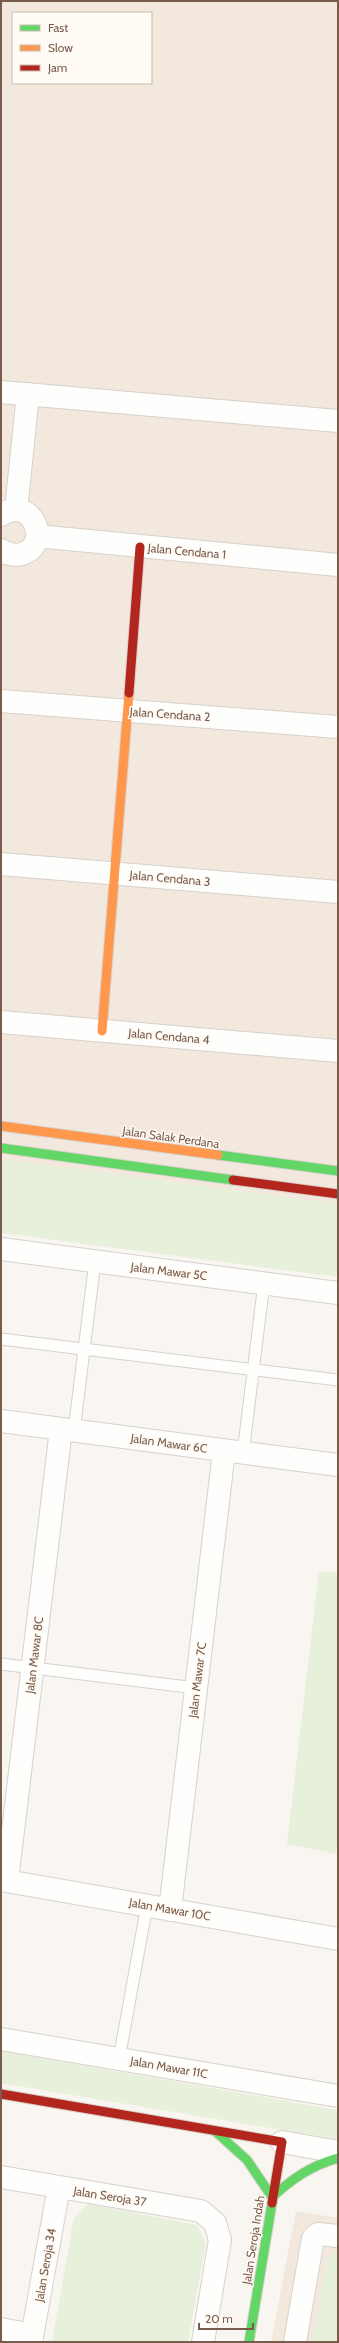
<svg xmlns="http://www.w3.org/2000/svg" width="339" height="2343" viewBox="0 0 339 2343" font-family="Cabin,sans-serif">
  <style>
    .residential { fill: #f2e8de; fill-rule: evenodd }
    .green { fill: #e7f0db }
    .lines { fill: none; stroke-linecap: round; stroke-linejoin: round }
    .lane-casing { stroke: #d7d1cb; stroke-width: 13 }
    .street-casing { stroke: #d7d1cb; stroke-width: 24 }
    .fast-casing { stroke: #d9d2cb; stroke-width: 11 }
    .slow-casing { stroke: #d9d2cb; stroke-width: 11 }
    .jam-casing { stroke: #d9d2cb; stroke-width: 11 }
    .lane { stroke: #fefefd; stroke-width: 11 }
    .street { stroke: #fefefd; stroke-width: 22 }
    .fast { stroke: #63d668; stroke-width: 9 }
    .slow { stroke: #ff974d; stroke-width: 9 }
    .jam { stroke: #b3261e; stroke-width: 9 }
    .labels { text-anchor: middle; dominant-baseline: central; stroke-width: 3; stroke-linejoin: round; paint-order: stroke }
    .street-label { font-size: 12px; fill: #7a5c4d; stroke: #fffaf3 }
  </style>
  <rect width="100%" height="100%" fill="#f9f5f0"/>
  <path class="residential" d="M1 1H338V1265L1 1220ZM13 13H151V83H13Z
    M296 2211 338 2218V2342H271Z"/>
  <path class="green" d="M1 1159 338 1204V1277L1 1233Z
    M319 1571 338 1573V1854L287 1844Z
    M1 2051 338 2110V2142L325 2137 1 2083Z
    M89 2204 197 2225 206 2244 188 2342H52L74 2218Z
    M338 2251V2342H312L328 2256Z"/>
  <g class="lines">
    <g class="lane-casing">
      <path id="lane" d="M1 1339 338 1380
        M74 1431 95 1261
        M243 1453 264 1283
        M1 1664 196 1688
        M119 2059 147 1905"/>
    </g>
    <g class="street-casing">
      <path id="street" d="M1 392 338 421
        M16 510 28 394
        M1 515C31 494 53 544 22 554 14 556 7 554 1 550
        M37 536 338 565
        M1 701 338 727
        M1 864 338 892
        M1 1022 338 1051
        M1 1249 338 1293
        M1 1421 338 1465
        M1 1880 338 1939
        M7 1881 61 1429
        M170 1910 224 1451
        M1 2039 338 2096
        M282 2142 338 2152
        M1 2177 201 2211 215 2223 220 2240 203 2342
        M1 2329 32 2335
        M31 2342 59 2187
        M295 2342 313 2238 318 2234 338 2236"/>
    </g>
    <g class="fast-casing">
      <path id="fast" d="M1 1148 233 1180
        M218 1155 338 1171
        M215 2131 247 2160 272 2197C292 2179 312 2165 338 2158
        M249 2342 272 2203"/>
    </g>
    <g class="slow-casing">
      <path id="slow" d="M102 1031 129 693
        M1 1126 218 1155"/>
    </g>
    <g class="jam-casing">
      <path id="jam" d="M129 693 140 547
        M233 1180 338 1194
        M1 2094 282 2142 272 2203"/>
    </g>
    <use href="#lane" class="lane"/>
    <use href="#street" class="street"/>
    <use href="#fast" class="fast"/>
    <use href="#slow" class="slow"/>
    <use href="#jam" class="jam"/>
  </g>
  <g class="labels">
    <g class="street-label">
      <text transform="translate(187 551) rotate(5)">Jalan Cendana 1</text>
      <text transform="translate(170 714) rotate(4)">Jalan Cendana 2</text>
      <text transform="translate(170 878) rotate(5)">Jalan Cendana 3</text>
      <text transform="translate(169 1036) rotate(5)">Jalan Cendana 4</text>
      <text transform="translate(171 1137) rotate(8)">Jalan Salak Perdana</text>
      <text transform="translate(169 1271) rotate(7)">Jalan Mawar 5C</text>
      <text transform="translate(169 1443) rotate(8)">Jalan Mawar 6C</text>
      <text transform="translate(34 1655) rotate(-83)">Jalan Mawar 8C</text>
      <text transform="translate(197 1680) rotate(-83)">Jalan Mawar 7C</text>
      <text transform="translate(170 1909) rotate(10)">Jalan Mawar 10C</text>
      <text transform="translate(169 2067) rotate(10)">Jalan Mawar 11C</text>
      <text transform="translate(110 2196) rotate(9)">Jalan Seroja 37</text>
      <text transform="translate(253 2240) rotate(-81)">Jalan Seroja Indah</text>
      <text transform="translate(45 2265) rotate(-80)">Jalan Seroja 34</text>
    </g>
  </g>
  <rect width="339" height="2343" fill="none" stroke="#7a5c4d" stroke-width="4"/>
  <rect x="12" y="12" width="140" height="72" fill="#fffaf3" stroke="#cabbb1"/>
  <rect x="20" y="25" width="20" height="6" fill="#63d668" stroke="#cabbb1"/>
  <text x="48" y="32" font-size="12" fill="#7a5c4d">Fast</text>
  <rect x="20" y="45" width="20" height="6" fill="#ff974d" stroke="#cabbb1"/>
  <text x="48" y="52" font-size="12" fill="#7a5c4d">Slow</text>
  <rect x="20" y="65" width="20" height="6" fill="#b3261e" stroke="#cabbb1"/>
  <text x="48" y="72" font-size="12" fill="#7a5c4d">Jam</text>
  <path d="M199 2323v6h54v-6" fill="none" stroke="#7a5c4d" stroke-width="2"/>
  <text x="205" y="2323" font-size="12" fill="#7a5c4d" stroke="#fffaf3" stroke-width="3" paint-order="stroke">20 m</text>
</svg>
